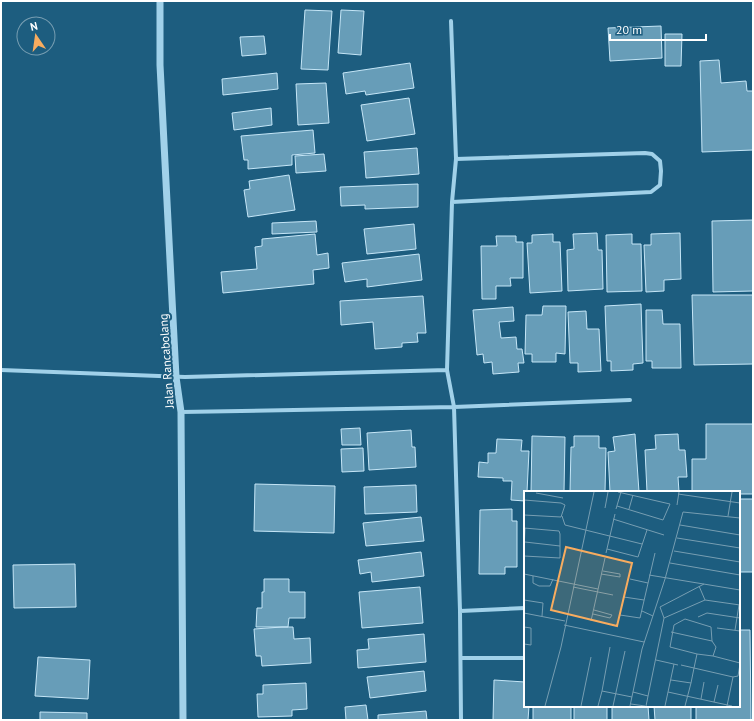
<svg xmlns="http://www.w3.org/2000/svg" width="754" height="721" viewBox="0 0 754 721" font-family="'PT Sans',sans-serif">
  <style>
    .building { fill: #679db8; stroke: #c5e6f7 }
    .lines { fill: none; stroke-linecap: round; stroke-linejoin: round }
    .minor { stroke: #a1d1e9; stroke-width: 4 }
    .tertiary { stroke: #a1d1e9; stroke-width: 7 }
    .labels { text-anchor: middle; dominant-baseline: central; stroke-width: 4; stroke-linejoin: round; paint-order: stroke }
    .street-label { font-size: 12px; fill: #fff; stroke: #1d5d7f }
    .inset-road { fill: none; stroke: #779eb2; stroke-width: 1 }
    .view { fill: #f8ac5f; fill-opacity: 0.15; stroke: #f8ac5f; stroke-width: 2 }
    .inset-edge { fill: none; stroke: #fff; stroke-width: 2 }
  </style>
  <rect width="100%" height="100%" fill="#1d5d7f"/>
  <path class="building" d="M305 10 332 11 328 70 301 69Z
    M341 10 364 11 361 55 338 53Z
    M661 26 662 58 610 61 608 28Z
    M665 34H682L681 66H665Z
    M264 36 266 54 242 56 240 37Z
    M719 60 721 83 746 81 747 91H753V150L702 152 700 61Z
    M410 63 414 88 366 95 365 91 346 94 343 73Z
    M277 73 278 89 223 95 222 79Z
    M326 83 329 123 298 125 296 84Z
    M409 98 415 134 367 141 361 105Z
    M271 108 272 125 234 130 232 113Z
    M313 130 315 153 292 155V165L248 169V160H244L241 136Z
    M417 148 419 174 366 178 364 152Z
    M324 154 326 171 296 173 295 156Z
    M289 175 295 210 248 217 244 190 250 189 249 181Z
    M418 184V207L365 209V205L341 206 340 187Z
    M753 220V291L713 292 712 221Z
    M316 221 317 232 272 234V223Z
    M414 224 416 249 367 254 364 229Z
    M597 233 598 250H602L603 289 568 291 567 250 574 249 573 234Z
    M680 233 681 279 664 280V291L646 292 644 245H651V234Z
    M315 234 317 255 328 253 329 268 313 270 314 284 223 293 221 272 257 269 255 247 262 246V239Z
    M553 234V242H560L562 291 530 293 527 243H532V235Z
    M632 234V244H641L642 291 607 292 606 235Z
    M496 236H516V242H523V278H510L511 286H496V299H482L481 246H497Z
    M419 254 422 280 367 287V279L345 282 342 263Z
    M692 295H753V364L694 365Z
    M423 296 426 333H417L418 342 402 343V347L375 349 373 322 341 325 340 301Z
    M641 304 643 363 633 364V370L611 371V361H607L605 306Z
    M543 306H566L565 354 556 353V362H532V354H525L526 315H542Z
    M513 307 514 321 499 322 501 338 516 337 517 349H522L524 363H518L519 372 493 374 492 362 484 363 483 354 477 355 473 310Z
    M646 310H662L663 324H680L681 368H652V361H646Z
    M586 311 587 329H599L601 371 578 372V363H570L568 312Z
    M706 424H753V494H739V492H692V459H706Z
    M360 428 361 445H342L341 429Z
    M411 430 412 447H415L416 467 369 470 367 433Z
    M635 434 639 492H610L608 452 615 451 613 437Z
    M678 434 679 450H685L687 477H678L679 492H647L645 450 656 449 655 435Z
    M532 436 565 437 564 492H531Z
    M574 436H599V448H606L605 492H570L571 447H574Z
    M497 439 522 440 521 451H529L527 492H525V501L511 500 512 481H503V478L478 477 479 462 488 463V453H496Z
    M363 448 364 471 342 472 341 449Z
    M255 484 335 486 334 533 254 531Z
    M416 485 417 512 365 514 364 487Z
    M739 499H753V572H739Z
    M512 509V521H517V567H505V574H479L480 510Z
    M421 517 424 541 366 546 363 523Z
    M421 552 424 576 372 582 371 572 360 574 358 560Z
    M75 564 76 607 14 608 13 565Z
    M264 579H289V592H305V618H289L288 627H256L257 608H262V592H264Z
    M420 587 423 623 362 628 359 592Z
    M282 627H293L294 639 310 638 311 663 262 666 261 656H256L254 629Z
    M739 630H750L751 720H696V706H739Z
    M424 634 426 662 358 668 357 650 369 649 368 639Z
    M38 657 90 660 88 699 35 696Z
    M424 671 426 691 370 698 367 677Z
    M494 680 525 682V706H529L528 720H493Z
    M306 683 307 709 292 710V716L258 717 257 694H263V685Z
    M366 705 368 720H346L345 707Z
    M533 706H571V720H533Z
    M574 706H607V720H574Z
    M612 706H648L649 720H612Z
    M654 706H691V720H655Z
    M426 711 427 720H378V715Z
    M40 712 87 713V720H40Z"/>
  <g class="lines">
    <path class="minor" d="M451 21 456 159 452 202 447 370 454 407 460 611 461 720
      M452 202 651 192 660 185 661 171 660 161 652 154 645 153 456 159
      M1 370 185 377 447 370
      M181 412 454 407 630 400
      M460 611 525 608
      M461 658H525"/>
    <path class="tertiary" d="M160 1V65L176 377 181 412 183 720"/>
  </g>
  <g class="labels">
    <g class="street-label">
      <text transform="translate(166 361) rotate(-94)">Jalan Rancabolang</text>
    </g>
  </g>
  <g transform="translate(524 491)">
    <rect width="216" height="216" fill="#1d5d7f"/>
    <path class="inset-road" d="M12 2 39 7M154 3 216 12M0 9 37 12M153 14 155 1M93 15 139 29 146 13 94 1M81 17 84 1M92 18 97 1M105 18 109 4M0 24 37 26 41 14 37 12M38 25 41 34 118 53M204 25 208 1M89 28 140 44M156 34 216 44M0 37 35 40 36 43V67L0 65M153 47 216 57M1 51 36 55M83 58 114 66 123 39M0 60 1 37M150 60 216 71M82 62 91 23M146 72 216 84M0 83 74 98M77 83 96 86V83L79 80M125 84 216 99M9 85V92L15 95H26L29 88M106 88 124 92M175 95 181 109M49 96 89 104M100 106 120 109M0 109 19 112 18 125M136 116 180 93M118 120 129 125M0 122 41 130M69 123 86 127 88 124 70 119M96 124 116 127 131 62M174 126 183 122 216 127M140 127 181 109 216 114M67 130 81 67M40 134 120 151M0 136 7 137V154L0 153M193 137 216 140M211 139 215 114M147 141 188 150 192 156 189 165 173 163 170 177 157 174M173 163 146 156 150 134 161 128 187 136 188 150M189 165 216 172M132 169 154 174M209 186 214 185 216 173M147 189 167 192 161 215M167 192 170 177 209 186 203 215M78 200 86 156M109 201 124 205M144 201 208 215M177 208 180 191M190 211 194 194M107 213 121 215M21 215 37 156 70 1M57 215 67 166M74 215 78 200 108 206M89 215 101 160M106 215 118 158 141 88 159 21 216 27M122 215 140 127 136 116M141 215 150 173"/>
    <path class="view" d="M42 56 108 72 93 135 27 119Z"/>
    <rect width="216" height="216" class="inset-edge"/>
  </g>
  <rect width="754" height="721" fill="none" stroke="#ffffff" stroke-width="4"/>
  <g transform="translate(36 36) rotate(347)"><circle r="19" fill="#1d5d7f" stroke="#779eb2"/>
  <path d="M0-3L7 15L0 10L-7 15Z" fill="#f8ac5f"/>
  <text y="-6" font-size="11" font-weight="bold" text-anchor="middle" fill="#ffffff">N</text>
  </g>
  <path d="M610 34v6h96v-6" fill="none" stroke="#ffffff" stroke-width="2"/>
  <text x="616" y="34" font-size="12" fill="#ffffff" stroke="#1d5d7f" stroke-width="3" paint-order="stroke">20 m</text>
</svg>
